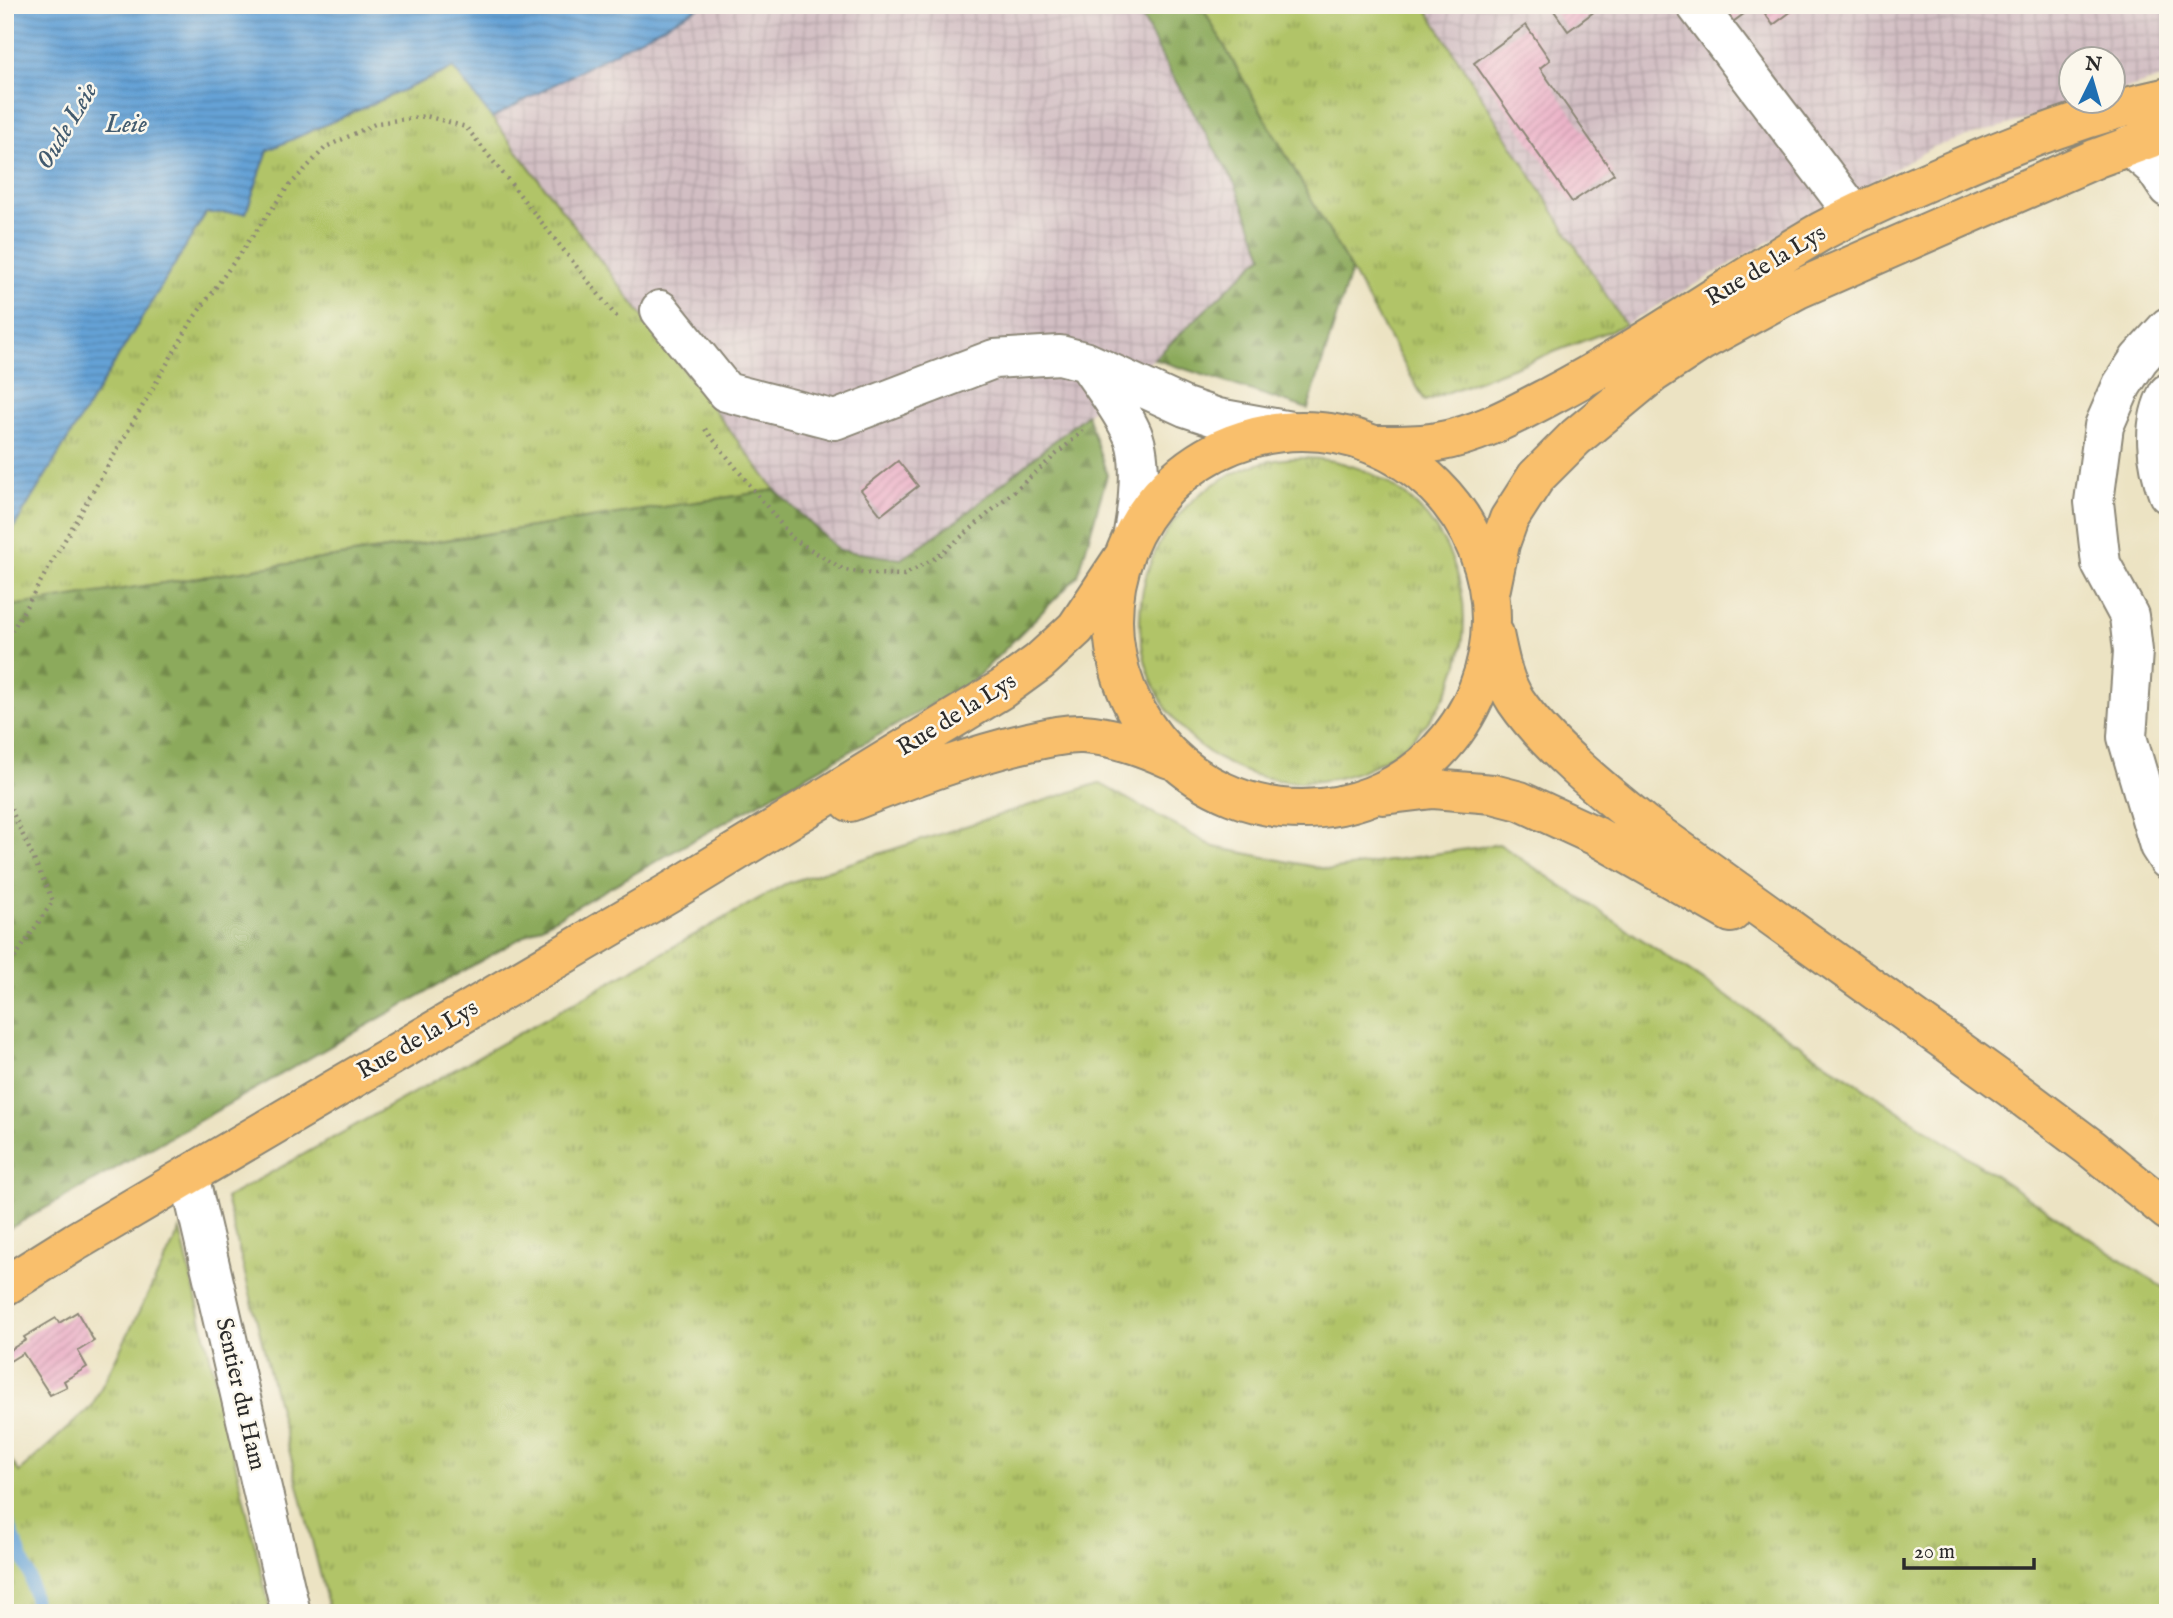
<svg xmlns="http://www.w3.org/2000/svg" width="2173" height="1618" viewBox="0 0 2173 1618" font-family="'IM FELL English',serif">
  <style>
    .industrial { fill: url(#industrial-grid) }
    .grass { fill: url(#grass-tufts); stroke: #6e784a; stroke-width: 2 }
    .forest { fill: url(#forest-firs); stroke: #5c6a44; stroke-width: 2 }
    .water { fill: url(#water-rules); stroke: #486680; stroke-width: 2 }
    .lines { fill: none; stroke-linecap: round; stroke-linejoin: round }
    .stream { stroke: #65a2d6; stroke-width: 12 }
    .building { fill: url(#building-hatch) }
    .minor-casing { stroke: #8c8777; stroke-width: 42 }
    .major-casing { stroke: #8c8777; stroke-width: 42 }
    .path { stroke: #8c8777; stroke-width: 4.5; stroke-dasharray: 2 5; stroke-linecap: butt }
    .minor { stroke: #fff; stroke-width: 38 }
    .major { stroke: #f9bf6c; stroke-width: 38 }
    .labels { text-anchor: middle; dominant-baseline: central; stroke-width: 5; stroke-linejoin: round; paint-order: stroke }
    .street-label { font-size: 24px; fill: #2b2b2b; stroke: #fbf7ec }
    .water-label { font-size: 26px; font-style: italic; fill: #425b6f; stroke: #fbf7ec }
  </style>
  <defs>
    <pattern id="industrial-grid" width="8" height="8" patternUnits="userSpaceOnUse" patternTransform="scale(1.75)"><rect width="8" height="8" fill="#d2bec3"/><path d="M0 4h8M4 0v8" fill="none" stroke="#b4a3a8"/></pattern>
    <pattern id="grass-tufts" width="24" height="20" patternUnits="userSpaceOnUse" patternTransform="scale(1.75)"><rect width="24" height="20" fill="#b1c468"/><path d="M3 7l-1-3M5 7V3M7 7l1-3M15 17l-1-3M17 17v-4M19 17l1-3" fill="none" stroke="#909f56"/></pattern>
    <pattern id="forest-firs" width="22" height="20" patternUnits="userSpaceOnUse" patternTransform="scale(1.75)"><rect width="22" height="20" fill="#8caa5c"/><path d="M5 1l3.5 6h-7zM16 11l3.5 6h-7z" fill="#738b4c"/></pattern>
    <pattern id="water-rules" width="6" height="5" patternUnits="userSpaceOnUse" patternTransform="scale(1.75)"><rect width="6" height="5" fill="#65a2d6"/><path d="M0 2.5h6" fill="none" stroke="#5384ae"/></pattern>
    <pattern id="building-hatch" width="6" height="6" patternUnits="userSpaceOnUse" patternTransform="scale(1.75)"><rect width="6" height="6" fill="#ebb1c7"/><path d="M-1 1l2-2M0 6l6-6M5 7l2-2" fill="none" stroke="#ca98ab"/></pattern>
  </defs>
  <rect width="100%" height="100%" fill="#fbf7ec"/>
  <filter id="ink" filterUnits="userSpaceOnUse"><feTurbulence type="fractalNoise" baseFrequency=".0143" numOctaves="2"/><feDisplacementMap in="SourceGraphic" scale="14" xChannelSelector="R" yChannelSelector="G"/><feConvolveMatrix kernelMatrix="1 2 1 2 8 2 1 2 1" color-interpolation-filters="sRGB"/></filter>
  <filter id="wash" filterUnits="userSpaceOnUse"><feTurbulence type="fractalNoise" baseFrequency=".00686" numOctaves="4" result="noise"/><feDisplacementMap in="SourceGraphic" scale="28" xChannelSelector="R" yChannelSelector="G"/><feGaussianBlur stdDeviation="1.57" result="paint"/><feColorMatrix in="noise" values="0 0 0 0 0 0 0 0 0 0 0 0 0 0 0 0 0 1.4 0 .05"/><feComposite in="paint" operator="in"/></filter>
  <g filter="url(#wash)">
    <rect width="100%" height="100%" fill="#ece3c3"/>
    <path class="industrial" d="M703 5H1136L1165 63 1235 184 1263 256 1154 359 959 519 901 559 839 550 775 490 492 118Z
      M1424 5H2168V76L2114 93V60H2072V102H2085L1933 147 1625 325Z"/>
    <path class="grass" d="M1201 5H1424L1625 325 1425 401Z
      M454 68 775 490 5 607V542L206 213H246L268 150Z
      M1140 620a162 162 0 1 1 324 0a162 162 0 1 1-324 0Z
      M1099 783 1214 847 1330 870 1499 844 2168 1291V1613H330L226 1198 785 884Z
      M180 1230 271 1613H5V1451L19 1472 92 1406Z"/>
    <path class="forest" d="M1136 5H1201L1351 270 1308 409 1154 359 1263 255 1235 184 1165 63Z
      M1087 414 1107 475 1078 576 972 682 5 1231V607L775 490 839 550 901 559 959 519Z"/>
    <path class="water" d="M5 5H703L492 118 453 68 268 150 246 213H206L5 542Z"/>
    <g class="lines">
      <path class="stream" d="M5 1513 30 1577 37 1613"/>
    </g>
    <g id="blocks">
      <path class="building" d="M1550 5H1603L1568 31Z
        M1717 5H1756L1730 24Z
        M1759 5H1800L1773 25Z
        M1526 25 1550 60 1540 68 1614 174 1572 202 1474 63Z
        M898 461 918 486 881 515 861 490Z
        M77 1312 94 1341 78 1351 87 1367 64 1381 67 1387 50 1395 23 1353 5 1364V1353L26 1340 24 1337 56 1318 59 1323Z"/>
    </g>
  </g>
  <g filter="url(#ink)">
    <use href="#blocks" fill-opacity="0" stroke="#8c8777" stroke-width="2"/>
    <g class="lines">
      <g class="minor-casing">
        <path id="minor" d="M1696 5 1854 214
          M2129 146 2154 167 2168 188
          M660 310 726 392 835 420 994 359 1060 355 1087 362 1185 407 1218 418 1291 431
          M2168 327 2139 359 2122 385 2104 426 2094 502 2101 564 2129 616 2133 651 2127 737 2159 846 2168 860
          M1087 362C1101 384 1120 407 1131 431 1144 456 1138 506 1133 533
          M2168 393C2151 424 2156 462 2168 494
          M189 1175 291 1613"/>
      </g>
      <g class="major-casing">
        <path id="major" d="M1113 620a189 189 0 1 1 378 0a189 189 0 1 1-378 0Z
          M1374 445C1395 445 1416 446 1437 442 1478 435 1514 415 1550 396 1644 347 1730 284 1822 231 1863 209 1905 191 1947 173 2018 142 2092 113 2168 97
          M1491 588 1500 544 1509 519 1536 477 1576 437 1652 374 1702 341 1798 289 2097 158 2168 132
          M1494 634C1499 657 1503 681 1516 701 1546 745 1604 792 1645 825L2011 1088 2091 1148 2168 1211
          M1383 795 1433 789 1493 794 1520 801 1596 836 1731 913
          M850 802C909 779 967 756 1029 742 1046 738 1065 733 1083 734 1114 736 1142 746 1170 759
          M5 1286 75 1242 675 889 1002 689 1039 662 1076 628 1122 559"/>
      </g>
      <path class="path" d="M705 429 792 538 844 570 874 574 904 575 937 557 973 527 1083 431
        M5 643 193 319 287 188 326 147 377 123 426 116 466 127 619 320
        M5 796 53 901 5 972"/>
      <use href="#minor" class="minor"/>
      <use href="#major" class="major"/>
    </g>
  </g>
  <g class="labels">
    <g class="street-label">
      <text transform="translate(1766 266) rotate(-31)">Rue de la Lys</text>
      <text transform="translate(957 715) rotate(-32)">Rue de la Lys</text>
      <text transform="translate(418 1040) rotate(-30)">Rue de la Lys</text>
      <text transform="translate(240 1394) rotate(77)">Sentier du Ham</text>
    </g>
    <g class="water-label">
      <text x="126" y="124">Leie</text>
      <text transform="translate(67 126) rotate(-59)">Oude Leie</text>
    </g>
  </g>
  <rect width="2173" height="1618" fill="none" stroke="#fbf7ec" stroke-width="28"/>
  <g transform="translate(2092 80) rotate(5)"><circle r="33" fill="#fbf7ec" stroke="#a8a59f" stroke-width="2"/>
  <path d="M0-5L12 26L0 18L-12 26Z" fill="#1f6fb2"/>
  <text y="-10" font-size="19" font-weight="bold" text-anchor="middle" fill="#2b2b2b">N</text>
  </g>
  <path d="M1904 1558v10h130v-10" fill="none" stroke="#2b2b2b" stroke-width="3.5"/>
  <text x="1914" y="1558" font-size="21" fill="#2b2b2b" stroke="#fbf7ec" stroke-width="5" paint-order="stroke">20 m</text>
</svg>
